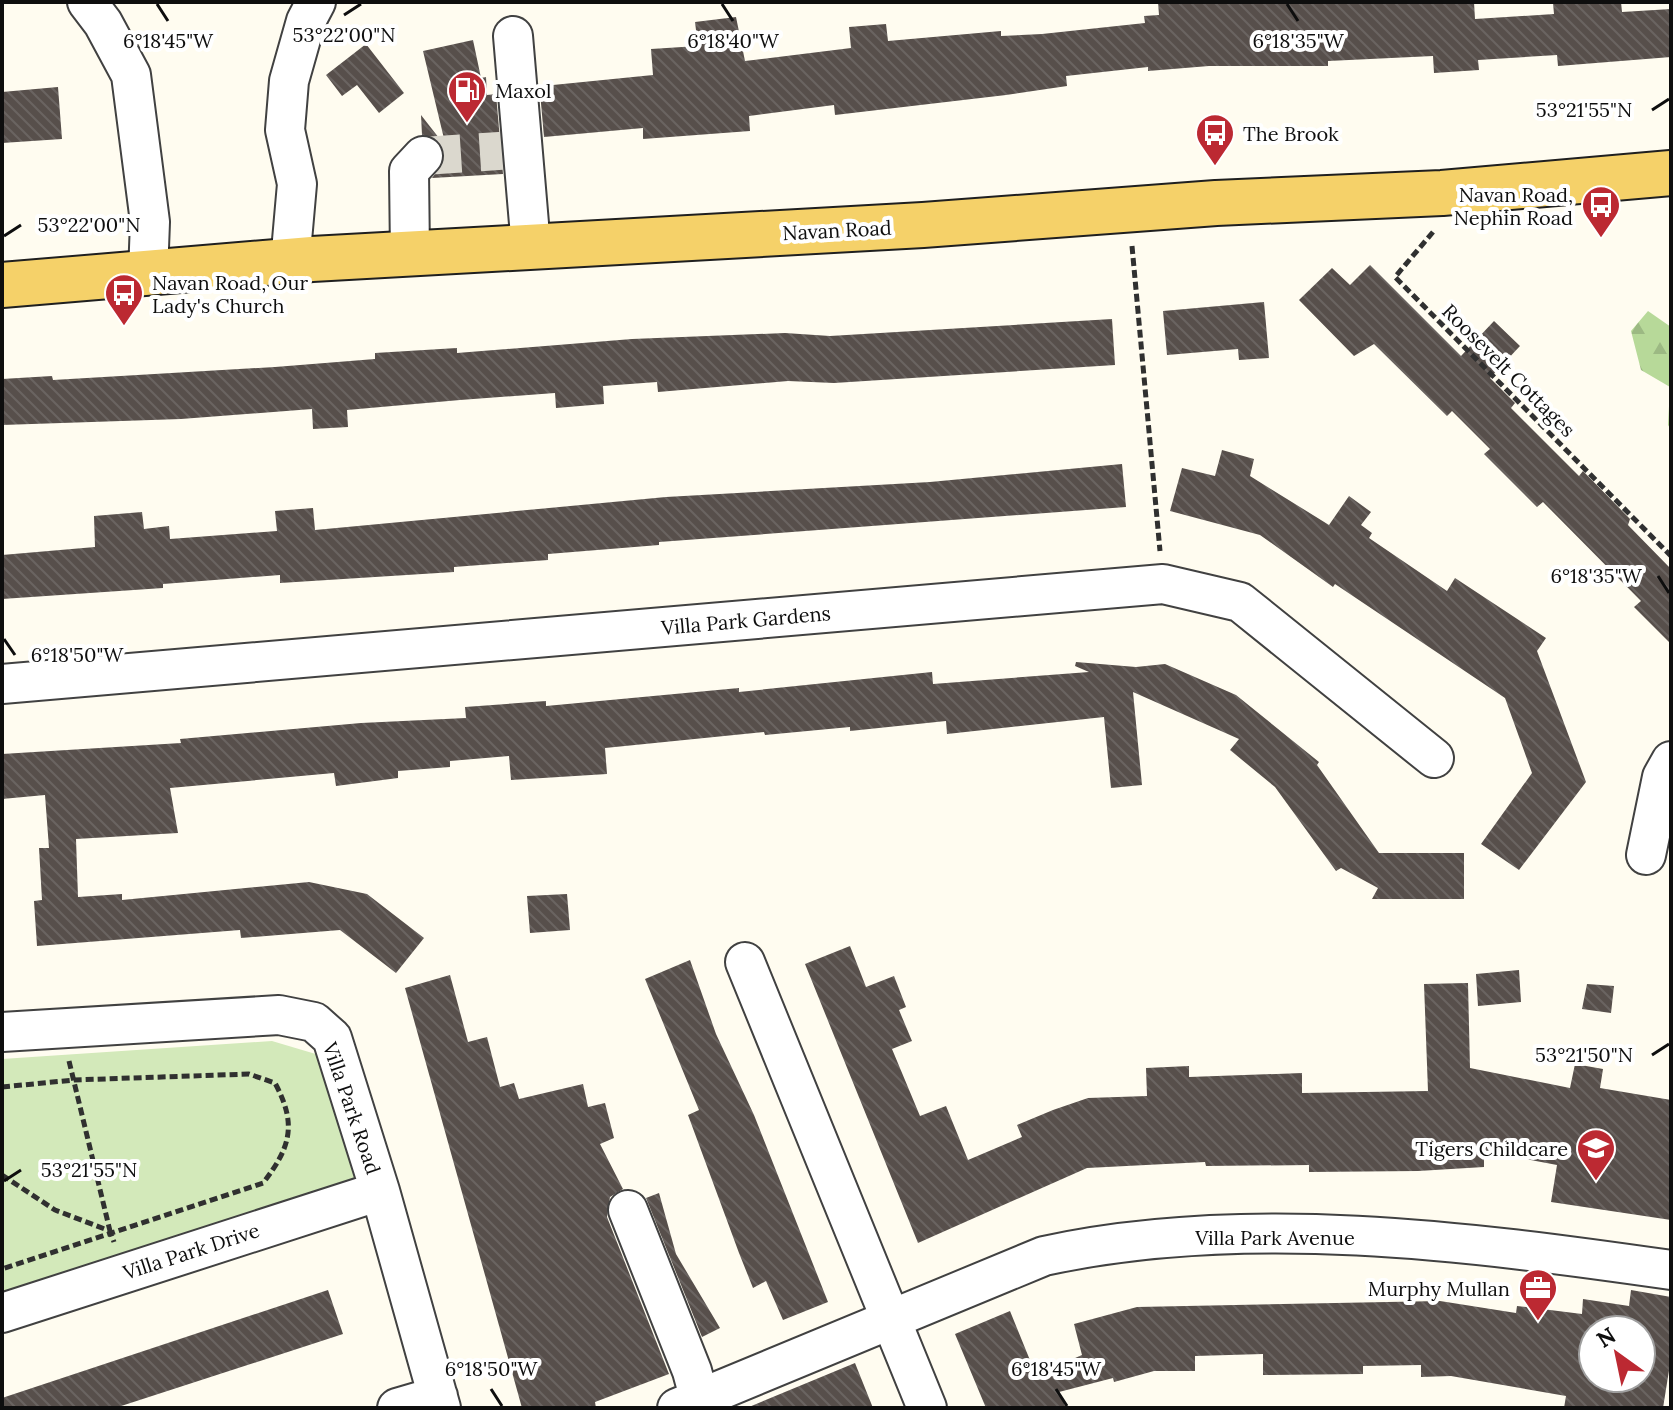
<svg xmlns="http://www.w3.org/2000/svg" width="1673" height="1410" viewBox="0 0 1673 1410" font-family="Lora,serif">
  <style>
    .forest { fill: url(#forest-firs) }
    .park { fill: #d3e9ba }
    .building { fill: url(#building-back-hatch); fill-rule: evenodd }
    .lines { fill: none; stroke-linecap: round; stroke-linejoin: round }
    .minor-tunnel { stroke: #dbd8ce; stroke-width: 38; stroke-dasharray: 38 19; stroke-linecap: butt }
    .minor-casing { stroke: #414141; stroke-width: 42 }
    .major-casing { stroke: #1f1f1f; stroke-width: 48 }
    .path { stroke: #303030; stroke-width: 5; stroke-dasharray: 8 4; stroke-linecap: butt }
    .minor { stroke: #fff; stroke-width: 38 }
    .major { stroke: #f5d169; stroke-width: 44 }
    .ticks { fill: none; stroke: #0e0e0e; stroke-width: 3 }
    .labels { text-anchor: middle; dominant-baseline: central; stroke-width: 8; stroke-linejoin: round; paint-order: stroke }
    .poi-label { font-size: 20px; fill: #0e0e0e; stroke: #fff; text-anchor: start }
    .street-label { font-size: 20px; fill: #0e0e0e; stroke: #fff }
    .ticks-label { font-size: 20px; text-anchor: middle; fill: #0e0e0e; stroke: #fff; stroke-width: 8; stroke-linejoin: round; paint-order: stroke }
  </style>
  <defs>
    <pattern id="forest-firs" width="22" height="20" patternUnits="userSpaceOnUse" patternTransform="scale(2)"><rect width="22" height="20" fill="#b7d999"/><path d="M5 1l3.5 6h-7zM16 11l3.5 6h-7z" fill="#9cb983"/></pattern>
    <pattern id="building-back-hatch" width="6" height="6" patternUnits="userSpaceOnUse" patternTransform="scale(2)"><rect width="6" height="6" fill="#574f4b"/><path d="M-1 5l2 2M0 0l6 6M5-1l2 2" fill="none" stroke="#6a6461"/></pattern>
  </defs>
  <rect width="100%" height="100%" fill="#fffcf0"/>
  <path class="forest" d="M1648 311 1671 327V430L1668 425 1670 387 1641 370 1631 331Z"/>
  <path class="park" d="M272 1041 319 1055 361 1188 2 1298V1059Z"/>
  <path class="building" d="M1158 2H1474L1475 19 1554 14 1553 3 1621 2 1622 12 1671 9V57L1558 66 1557 55 1478 60 1479 70 1434 73 1433 56 1328 61V66H1209L1148 71V67L1066 76 1067 86 1006 95 835 115 834 105 749 116 750 131 643 139V128L544 137 540 92 553 91V85L653 75 651 49 698 46 695 22 736 17 745 61 851 48 849 27 886 24 888 41 1001 31V36L1042 34 1145 23 1144 16 1159 15Z
    M473 40 481 78 486 77 487 95 496 94 503 174 432 178 444 162V150L437 139 422 135 421 115 446 147 423 51Z
    M366 44 404 93 379 113 357 85 342 96 326 75Z
    M58 87 62 139 2 143V92Z
    M1370 265 1461 356 1494 321 1520 346 1490 378 1515 403 1511 408 1579 476 1583 471 1630 519 1628 525 1671 569V644L1634 607 1641 601 1543 502 1537 507 1484 454 1490 449 1452 411 1447 416 1374 344 1354 356 1299 300 1332 268 1350 285Z
    M1264 302 1269 358 1239 360 1238 349 1167 355 1163 311Z
    M1112 319 1115 365 834 383 788 381 658 392 657 382 603 386 604 404 556 408 555 393 460 400 347 410 348 427 313 429 312 409 181 419 2 425V379L52 376 53 380 275 367 375 359V353L457 348V353L632 339 785 333 830 336Z
    M1222 450 1254 459 1250 476 1329 525 1349 496 1371 512 1361 525 1372 533 1369 538 1447 591 1455 578 1546 638 1537 651 1586 782 1519 870 1481 844 1532 773 1505 698 1335 584 1333 587 1260 535 1170 511 1182 468 1215 476Z
    M1122 464 1126 507 659 542V545L548 554V560L454 567V572L280 583V575L163 584V588L2 599V555L95 547 94 516 142 512 144 529 169 526 170 539 277 531 275 511 313 508 315 530 666 497 930 482Z
    M1076 662 1136 667 1165 664 1236 695 1319 762 1317 765 1379 853H1464V899H1372L1378 888 1341 868 1336 871 1275 787 1230 750 1239 739 1133 692 1142 785 1111 788 1104 717 947 734 946 721 850 731V727L765 735 764 732 605 748 607 774 511 780 509 756 450 761V767L398 771V778L336 786 334 773 170 788 178 833 76 839 78 897 122 894V900L309 882 367 894 424 938 396 973 340 930 241 938 240 930 37 946 34 901 42 900 39 848H49L45 795 2 799V754L181 743 180 739 361 723 466 718 465 707 546 701V706L739 688V692L932 672 933 684 1089 672 1075 666Z
    M567 894 570 930 530 933 527 896Z
    M850 946 866 987 894 976 906 1007 899 1010 912 1041 892 1049 920 1116 946 1106 968 1160 1022 1137 1017 1125 1053 1110 1088 1098 1147 1096 1146 1068 1189 1066V1077L1302 1073V1093L1428 1091 1424 984 1468 983 1470 1068 1570 1088 1575 1064 1603 1069 1600 1088 1671 1100V1220L1551 1202 1557 1165 1484 1151V1167L1418 1171 1309 1172V1165L1206 1166 1205 1162 1087 1168 918 1243 805 964Z
    M690 960 716 1034 754 1115 828 1302 783 1320 766 1281 753 1288 739 1253 688 1115 699 1110 645 979Z
    M1519 970 1521 1002 1478 1006 1476 974Z
    M450 975 468 1042 487 1037 500 1087 514 1083 519 1099 583 1084 588 1107 605 1103 614 1138 600 1144 623 1189 610 1197 607 1217 669 1374 595 1402 596 1408H522L405 988Z
    M1587 984 1614 986 1611 1013 1582 1009Z
    M659 1193 676 1254 720 1328 702 1337 646 1198Z
    M328 1290 343 1334 115 1408H2V1398Z
    M1631 1290 1671 1297V1358L1663 1408H1564L1566 1396 1451 1376 1421 1377V1365L1363 1366V1374L1263 1375V1354L1195 1356V1371H1154L1114 1382 1113 1378 1059 1392 1066 1408H986L955 1334 1010 1311 1036 1375 1082 1355 1074 1324 1137 1307 1440 1301 1516 1313 1517 1306 1582 1314 1583 1299 1629 1306ZM1593 1330H1641V1378H1593Z
    M855 1363 873 1408H749V1407Z"/>
  <g class="lines">
    <path class="minor-tunnel" d="M423 156 514 150"/>
    <g class="minor-casing">
      <path id="minor" d="M87 2 103 23 131 75 150 222 148 274
        M513 36 531 247
        M410 254 409 171 423 156
        M290 263 297 184 285 130 289 81 306 21 316 2
        M2 684 1163 584 1240 602 1434 758
        M1646 855 1662 777 1671 761
        M745 962 927 1408
        M2 1032 279 1015 314 1022 332 1038 380 1191 441 1408
        M628 1210 692 1371 702 1408
        M2 1313 380 1191
        M397 1408 438 1396
        M677 1408 1044 1256C1246 1212 1468 1241 1671 1270"/>
    </g>
    <g class="major-casing">
      <path id="major" d="M2 285 312 259 923 225 1216 203 1442 193 1671 173"/>
    </g>
    <path class="path" d="M1433 232 1395 277 1671 556
      M1132 246 1160 551
      M69 1061 110 1231
      M2 1087 74 1080 249 1074 275 1083C297 1124 291 1147 263 1183L2 1269
      M2 1175 55 1210 110 1231 114 1242"/>
    <use href="#minor" class="minor"/>
    <use href="#major" class="major"/>
  </g>
  <path class="ticks" d="M157 4 168 21M722 4 733 21M1287 4 1298 21M344 15 361 4M1652 110 1669 99M4 236 21 225M1658 576 1669 593M4 639 15 655M1652 1055 1669 1044M4 1181 21 1170M491 1389 502 1406M1056 1389 1067 1406"/>
  <defs>
    <g id="fuel-pin" transform="scale(2)"><path d="M0 17L-7.5 6A9.5 9.5 0 1 1 7.5 6Z" fill="#bc2932" stroke="#fff"/><path d="M-5.5-6h7V0h2V4h1.3V-2.5L3-4.5l.8-.8L6-3V5H2.5V1h-1V6h-7ZM-4.2-4.7v3.2H.2V-4.7Z" fill="#fff"/></g>
    <g id="bus-pin" transform="scale(2)"><path d="M0 17L-7.5 6A9.5 9.5 0 1 1 7.5 6Z" fill="#bc2932" stroke="#fff"/><path d="M-5-6H5V4H4V6H2V4H-2V6H-4V4H-5ZM-3.5-4V0h7V-4ZM-3.5 1.2v1.5H-2V1.2ZM2 1.2v1.5H3.5V1.2Z" fill="#fff"/></g>
    <g id="school-pin" transform="scale(2)"><path d="M0 17L-7.5 6A9.5 9.5 0 1 1 7.5 6Z" fill="#bc2932" stroke="#fff"/><path d="M0-5L7-2L0 1L-7-2ZM-4 1L0 2.5L4 1V4Q0 6-4 4Z" fill="#fff"/></g>
    <g id="office-pin" transform="scale(2)"><path d="M0 17L-7.5 6A9.5 9.5 0 1 1 7.5 6Z" fill="#bc2932" stroke="#fff"/><path d="M-6-3h4V-5.5h4V-3h4V5H-6ZM-1-4.5V-3h2v-1.5ZM-6 0V1H6V0Z" fill="#fff"/></g>
  </defs>
  <g fill-rule="evenodd">
    <use href="#fuel-pin" x="467" y="90"/>
    <use href="#bus-pin" x="1215" y="133"/>
    <use href="#bus-pin" x="1601" y="205"/>
    <use href="#bus-pin" x="124" y="293"/>
    <use href="#school-pin" x="1596" y="1148"/>
    <use href="#office-pin" x="1538" y="1288"/>
  </g>
  <g class="labels">
    <g class="poi-label">
      <text x="495" y="90">Maxol</text>
      <text x="1243" y="133">The Brook</text>
      <text x="1573" y="194" text-anchor="end">Navan Road,<tspan x="1573" dy="23">Nephin Road</tspan></text>
      <text x="152" y="282">Navan Road, Our<tspan x="152" dy="23">Lady's Church</tspan></text>
      <text x="1568" y="1148" text-anchor="end">Tigers Childcare</text>
      <text x="1510" y="1288" text-anchor="end">Murphy Mullan</text>
    </g>
    <g class="street-label">
      <text transform="translate(837 230) rotate(-3)">Navan Road</text>
      <text transform="translate(1509 370) rotate(45)">Roosevelt Cottages</text>
      <text transform="translate(746 620) rotate(-5)">Villa Park Gardens</text>
      <text transform="translate(352 1108) rotate(71)">Villa Park Road</text>
      <text x="1275" y="1237">Villa Park Avenue</text>
      <text transform="translate(191 1251) rotate(-18)">Villa Park Drive</text>
    </g>
  </g>
  <g class="ticks-label">
    <text x="344" y="42">53°22'00"N</text>
    <text x="168" y="48">6°18'45"W</text>
    <text x="733" y="48">6°18'40"W</text>
    <text x="1298" y="48">6°18'35"W</text>
    <text x="1584" y="117">53°21'55"N</text>
    <text x="89" y="232">53°22'00"N</text>
    <text x="1596" y="583">6°18'35"W</text>
    <text x="77" y="662">6°18'50"W</text>
    <text x="1584" y="1062">53°21'50"N</text>
    <text x="89" y="1177">53°21'55"N</text>
    <text x="491" y="1376">6°18'50"W</text>
    <text x="1056" y="1376">6°18'45"W</text>
  </g>
  <rect width="1673" height="1410" fill="none" stroke="#0e0e0e" stroke-width="8"/>
  <g transform="translate(1617 1354) rotate(327)"><circle r="38" fill="#ffffff" stroke="#9f9f9f" stroke-width="2"/>
  <path d="M0-6L14 30L0 20L-14 30Z" fill="#bc2932"/>
  <text y="-12" font-size="22" font-weight="bold" text-anchor="middle" fill="#0e0e0e">N</text>
  </g>
</svg>
